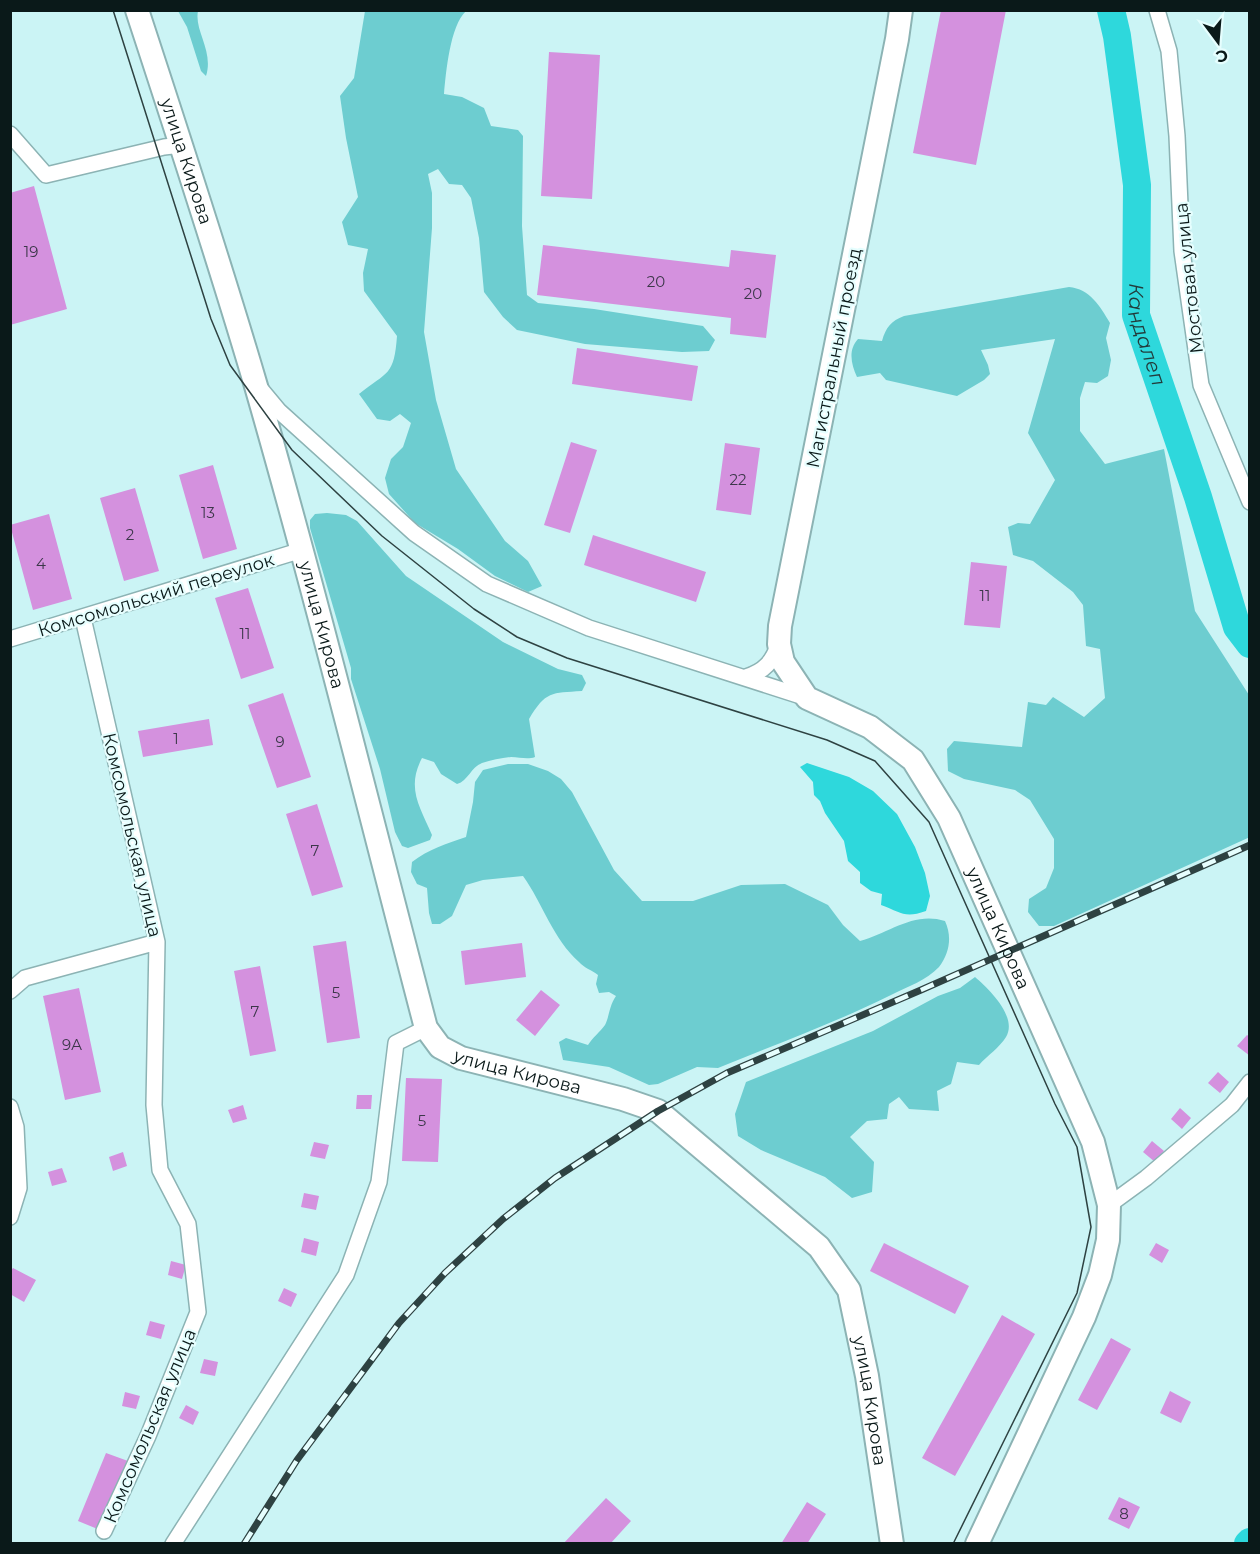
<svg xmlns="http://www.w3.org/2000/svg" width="1260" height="1554" viewBox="0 0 1260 1554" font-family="Montserrat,sans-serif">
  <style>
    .green { fill: #6dcdd0 }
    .water { fill: #2ed8dc }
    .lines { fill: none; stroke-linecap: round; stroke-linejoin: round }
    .river { stroke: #2ed8dc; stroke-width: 28 }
    .building { fill: #d491de }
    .street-casing { stroke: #8cb3b4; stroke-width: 18 }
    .secondary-casing { stroke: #8cb3b4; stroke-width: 26 }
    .street { stroke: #fff; stroke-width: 15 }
    .secondary { stroke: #fff; stroke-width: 22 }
    .tram { stroke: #2e4242; stroke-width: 1.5 }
    .rail-casing { stroke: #2e4242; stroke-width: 7 }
    .rail { stroke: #e6fefe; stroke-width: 4.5; stroke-dasharray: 14; stroke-linecap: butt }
    .labels { text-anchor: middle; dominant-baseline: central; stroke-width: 4.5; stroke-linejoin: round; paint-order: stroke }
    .number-label { font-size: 15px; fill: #3c374a }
    .street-label { font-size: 18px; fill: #0a1919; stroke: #e6fefe }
    .water-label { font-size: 20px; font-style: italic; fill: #223c3c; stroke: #e6fefe }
  </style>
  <rect width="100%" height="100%" fill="#cbf4f5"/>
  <path class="green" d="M178 11H198C194 31 214 51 206 76L201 71 187 27Z
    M365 11H466C450 26 446 72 444 94L462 97 484 108 491 126 518 130 523 136 522 226 527 295 538 303 594 309 703 326 715 340 709 351 682 352 585 344 517 330 503 317 484 292 479 238 471 198 462 185 449 184 438 169 428 174 432 193V228L424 332 436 400 456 469 505 541 528 561 542 586 528 592 495 576 458 549 415 523 389 494 385 478 391 459 403 447 411 423 400 414 390 421 377 419 359 394C388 371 394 376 397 336L364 291 363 273 368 249 348 245 342 222 358 197 346 138 340 96 354 78Z
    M1069 287C1090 289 1100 306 1110 323L1106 338 1111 360 1108 376 1097 383 1085 382 1080 398V431L1105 464 1164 449 1195 611 1249 695 1250 837 1054 926H1039L1028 912 1029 899 1046 888 1054 868V839L1030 800 1015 790 964 779 948 771 947 749 954 741 1022 747 1028 702 1046 705 1053 697 1084 717 1105 698 1100 649 1086 646 1083 605 1073 592 1033 561 1013 555 1008 527 1018 523 1030 524 1055 480 1028 433 1055 339 981 350 988 365 990 374 984 380 957 396 886 380 880 373 857 377C851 364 848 350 858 339L882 341C886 327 891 321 904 316Z
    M327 513 346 515 357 521 406 576 503 642 558 669 582 675 586 683 582 691C551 693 546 691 529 719L535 757C527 760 520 757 511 757 502 758 491 760 482 763 471 767 468 781 457 784L441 774 434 762 422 758C406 788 420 807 432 835L430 840 408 848 402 846 395 832 380 769 351 679V668L310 528V520L315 514Z
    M508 764H528L548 771 561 779 572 792 614 870 642 901H693L741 885 785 884 828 905 843 925 860 941C889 933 914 911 945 921 952 936 950 953 939 967 927 980 907 987 891 995 835 1023 776 1044 718 1068L697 1067 658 1084 649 1085 609 1067 563 1060 559 1042 566 1038 588 1045C593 1037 600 1032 605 1025 609 1018 609 1006 616 996L609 992 599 993 596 984 598 975C592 970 584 968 579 962 553 939 543 904 523 876L483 880 466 885 452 916 440 924H432L429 913 427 888 417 884 411 872 412 862C429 849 446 844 466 837L473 802 475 782 483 770Z
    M975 977C989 989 1018 1017 1006 1037 1000 1047 987 1056 979 1065L957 1062 951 1084 937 1091 939 1111 909 1109 899 1097 889 1104 887 1119 867 1121 850 1137 874 1162 872 1192 852 1198 825 1177 761 1150 738 1136 735 1114 746 1082 873 1031 938 996 960 988Z"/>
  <path class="water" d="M807 763 849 777 873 791 897 814 915 847 925 873 930 896 926 911C904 919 901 912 881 905L882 894 871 891 860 883V872L848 861 844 841 825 813 820 801 814 795 813 782 800 767Z"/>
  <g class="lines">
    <g class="river">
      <path id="s1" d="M1111 10 1117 36 1137 185 1136 315 1198 497 1237 627 1250 644"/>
      <path d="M1248 1544 1250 1542"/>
    </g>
  </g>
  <path class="building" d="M941 10H1006L976 165 913 153Z
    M549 52 600 55 592 199 541 196Z
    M34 186 67 309 10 325V193Z
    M543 245 729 267 731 250 776 255 766 338 730 334 731 318 537 295Z
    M577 348 698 366 692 401 572 384Z
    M571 442 597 450 570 533 544 525Z
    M725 443 760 448 751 515 716 510Z
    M213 465 237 549 203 559 179 475Z
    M135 488 159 571 124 581 100 498Z
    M49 514 72 599 33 610 10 525Z
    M593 535 706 572 696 602 584 565Z
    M971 562 1007 566 1000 628 964 625Z
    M248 588 274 668 241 679 215 598Z
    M283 693 311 777 277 788 248 705Z
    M209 719 213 745 143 757 138 731Z
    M317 804 343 887 312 896 286 814Z
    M346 941 360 1038 327 1043 313 946Z
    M522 943 526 977 465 985 461 951Z
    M260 966 276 1051 250 1056 234 971Z
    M79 988 101 1092 65 1100 43 996Z
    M541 990 560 1005 535 1036 516 1020Z
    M1247 1035 1250 1037V1056L1237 1046Z
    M1218 1072 1229 1082 1220 1093 1208 1083Z
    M406 1078 442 1079 438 1162 402 1161Z
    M357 1095H372L371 1109H356Z
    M243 1105 247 1119 233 1123 228 1110Z
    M1180 1108 1191 1118 1182 1129 1171 1119Z
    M1152 1141 1164 1151 1155 1162 1143 1152Z
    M314 1142 329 1145 325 1159 310 1156Z
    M123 1152 127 1166 113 1171 109 1157Z
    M62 1168 67 1182 52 1186 48 1172Z
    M304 1193 319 1196 316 1210 301 1207Z
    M304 1238 319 1242 316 1256 301 1252Z
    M884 1243 969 1286 955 1314 870 1271Z
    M1156 1243 1169 1250 1162 1263 1149 1255Z
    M171 1261 186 1265 182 1279 168 1275Z
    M13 1268 36 1280 24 1302 10 1294V1272Z
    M284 1288 297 1294 291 1307 278 1301Z
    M1002 1315 1035 1334 955 1476 922 1458Z
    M150 1321 165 1325 161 1339 146 1335Z
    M1111 1338 1131 1349 1097 1410 1078 1400Z
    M204 1359 218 1362 215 1376 200 1373Z
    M1170 1391 1191 1402 1181 1423 1160 1413Z
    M125 1392 140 1396 136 1409 122 1406Z
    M186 1405 199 1412 193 1425 179 1418Z
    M106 1453 128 1461 100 1530 78 1521Z
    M1119 1497 1140 1507 1129 1529 1108 1519Z
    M606 1498 631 1521 610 1544H563Z
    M807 1502 826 1514 807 1544H781Z"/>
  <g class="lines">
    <g class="street-casing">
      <path id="street" d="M1157 10 1169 51 1177 136 1182 251 1201 385 1250 502
        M10 134 46 175 164 147 181 145
        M259 387 279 411 414 533 487 584 589 628 807 698
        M83 618 157 942 154 1105 160 1170 188 1224 198 1312 148 1436 104 1531
        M10 639 302 550
        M746 677C765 671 772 662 779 644
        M10 991 25 978 157 942
        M10 1107 16 1127 19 1188 10 1217
        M1109 1205 1146 1178 1232 1105 1250 1082
        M173 1544 346 1275 379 1182 396 1043 426 1028"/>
    </g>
    <g class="secondary-casing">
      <g id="secondary">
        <path id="s2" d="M137 10C178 135 219 260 256 386 317 598 370 814 426 1028L440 1047 461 1058 623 1099 658 1111 819 1247 849 1290 867 1376 892 1544"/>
        <path id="s3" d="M901 10 897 39 780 626 779 644 783 662 807 698 870 727 913 760 949 818 1093 1142 1109 1205 1108 1240 1100 1275 1084 1317 977 1544"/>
      </g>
    </g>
    <use href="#street" class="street"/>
    <use href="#secondary" class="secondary"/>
    <path class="tram" d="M113 10 211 319 230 365 292 450 382 536 474 609 517 637 567 658 827 740 875 761 929 822 1055 1104 1077 1147 1091 1227 1077 1293 953 1544"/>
    <g class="rail-casing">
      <path id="rail" d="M244 1544 297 1460 399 1323 445 1273 503 1219 555 1178 658 1111 727 1073 921 990 1250 845"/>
    </g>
    <use href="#rail" class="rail"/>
  </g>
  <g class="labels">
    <g class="number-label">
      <text x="31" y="251">19</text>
      <text x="656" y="281">20</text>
      <text x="753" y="293">20</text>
      <text x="738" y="479">22</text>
      <text x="208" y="512">13</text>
      <text x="130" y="534">2</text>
      <text x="41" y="563">4</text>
      <text x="985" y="595">11</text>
      <text x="245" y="633">11</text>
      <text x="176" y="738">1</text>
      <text x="280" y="741">9</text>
      <text x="315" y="850">7</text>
      <text x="336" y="992">5</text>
      <text x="255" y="1011">7</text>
      <text x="72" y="1044">9А</text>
      <text x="422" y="1120">5</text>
      <text x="1124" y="1513">8</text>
    </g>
    <g class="street-label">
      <text stroke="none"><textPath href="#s2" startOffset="159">улица Кирова</textPath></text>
      <text transform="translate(1189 278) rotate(-96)">Мостовая улица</text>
      <text transform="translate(834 358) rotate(-79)">Магистральный проезд</text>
      <text transform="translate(156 595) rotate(-17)">Комсомольский переулок</text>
      <text stroke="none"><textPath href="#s2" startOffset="642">улица Кирова</textPath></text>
      <text transform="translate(132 835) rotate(77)">Комсомольская улица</text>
      <text stroke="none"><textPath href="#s3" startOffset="1020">улица Кирова</textPath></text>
      <text stroke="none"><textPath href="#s2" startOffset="1164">улица Кирова</textPath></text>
      <text stroke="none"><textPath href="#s2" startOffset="1686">улица Кирова</textPath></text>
      <text transform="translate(150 1426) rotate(-67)">Комсомольская улица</text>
    </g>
    <g class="water-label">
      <text stroke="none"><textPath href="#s1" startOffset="328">Кандалеп</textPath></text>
    </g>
  </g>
  <rect width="1260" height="1554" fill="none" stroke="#0a1919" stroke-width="24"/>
  <g transform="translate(1218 42) rotate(164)" stroke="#e6fefe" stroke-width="4.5" paint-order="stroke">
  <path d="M0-4.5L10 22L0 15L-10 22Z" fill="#0a1919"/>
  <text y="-9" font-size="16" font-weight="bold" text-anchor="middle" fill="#0a1919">С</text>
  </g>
</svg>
